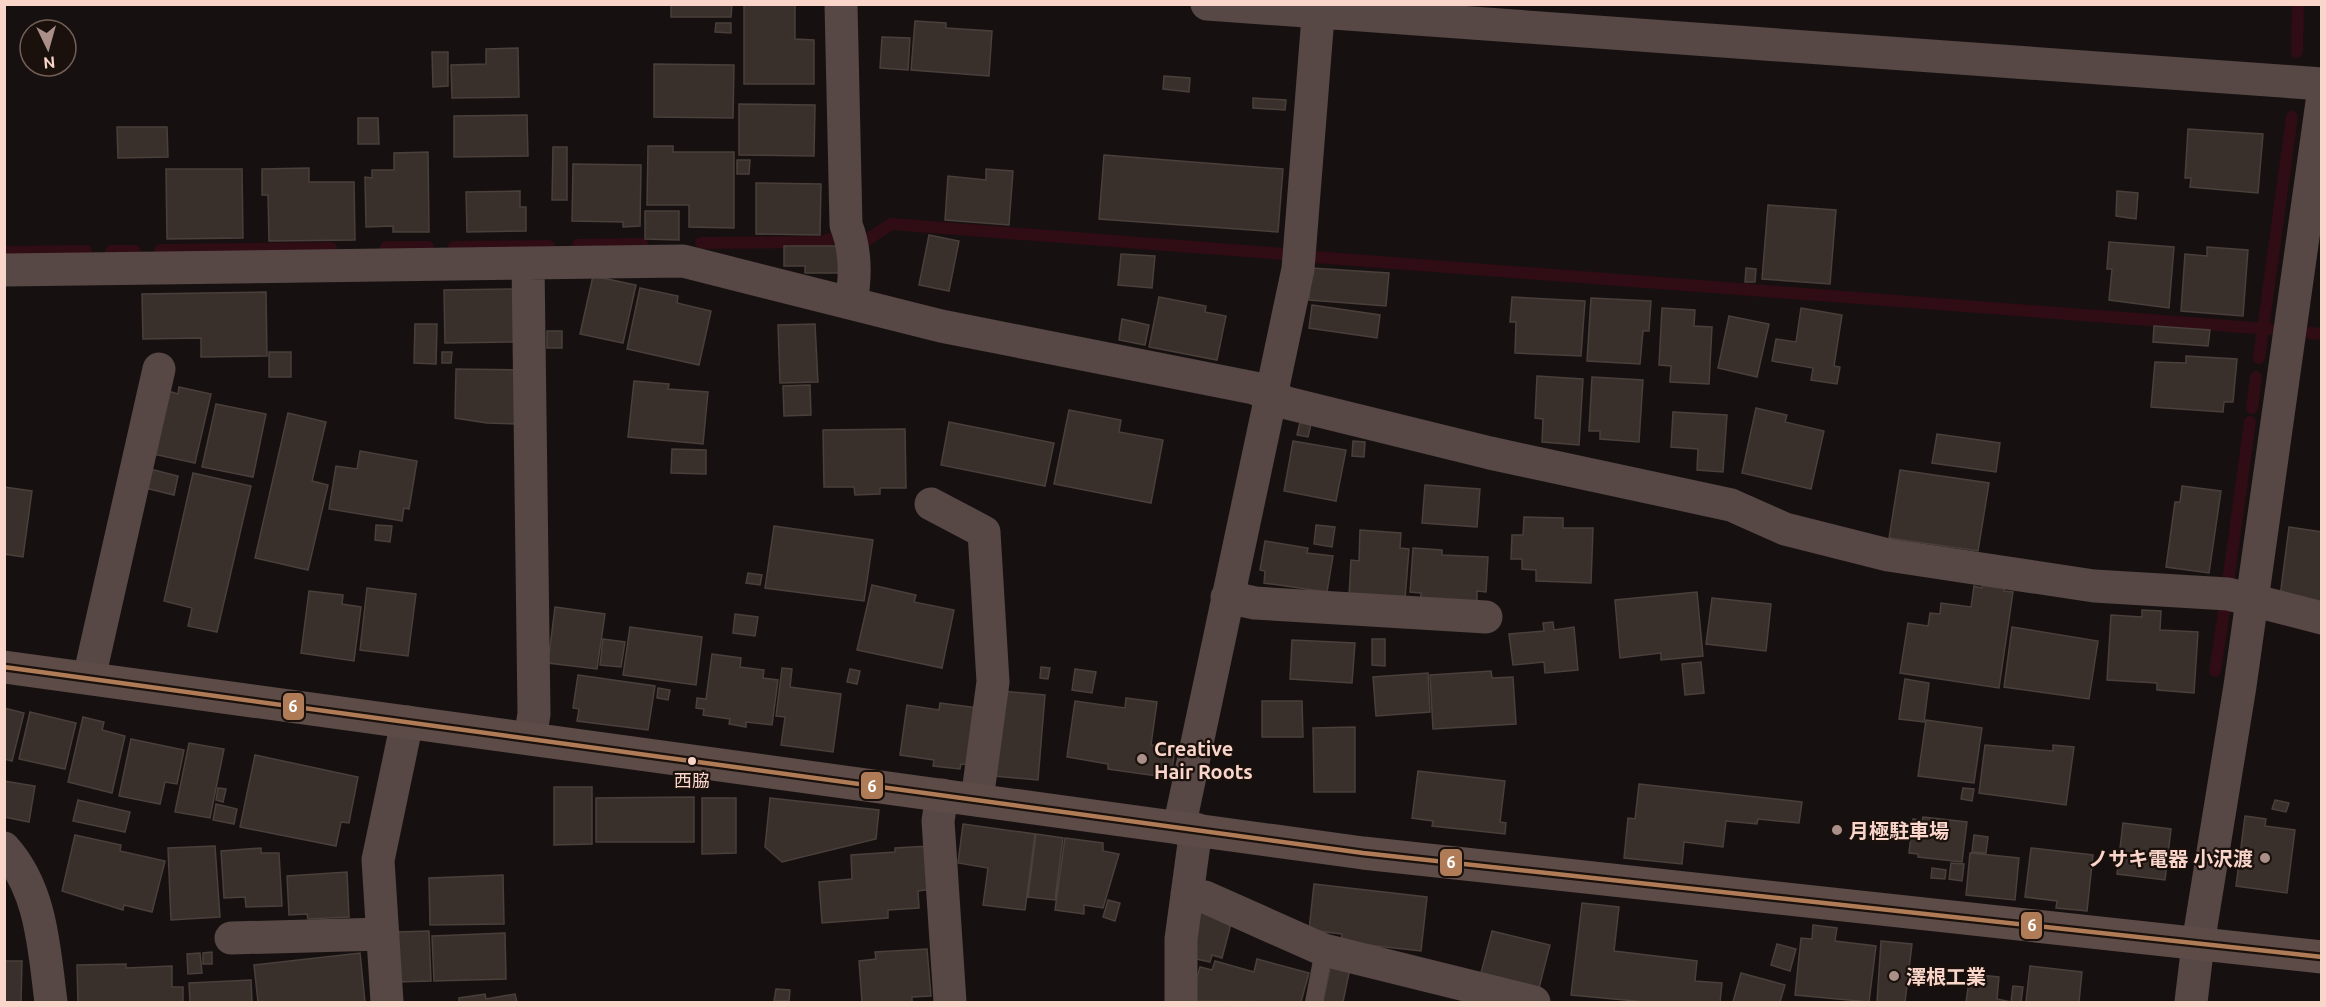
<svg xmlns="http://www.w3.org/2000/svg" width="2326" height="1007" viewBox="0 0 2326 1007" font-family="Ubuntu,'Noto Sans JP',sans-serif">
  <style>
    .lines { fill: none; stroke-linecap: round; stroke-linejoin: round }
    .stream { stroke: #300c15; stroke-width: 12 }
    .building { fill: #39302c; stroke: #4a3f3a; stroke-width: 1.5 }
    .service { stroke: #574745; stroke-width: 18 }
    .minor { stroke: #574745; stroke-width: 33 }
    .tertiary { stroke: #574745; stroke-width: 33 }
    .secondary { stroke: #5d4b47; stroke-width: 33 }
    .bus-1-casing { stroke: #1a100c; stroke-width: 9 }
    .bus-1 { stroke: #b07c57; stroke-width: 4.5 }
    .tree { fill: #743c7b }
    .poi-dot { fill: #aa9089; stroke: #1a100c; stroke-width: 2 }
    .bus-dot { fill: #fad5ca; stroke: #1a100c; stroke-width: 2 }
    .labels { text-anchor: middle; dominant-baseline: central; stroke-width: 4.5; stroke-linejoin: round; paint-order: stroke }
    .bus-label { font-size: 18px; fill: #fad5ca; stroke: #1a100c }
    .poi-label { font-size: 20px; font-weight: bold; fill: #fad5ca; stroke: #1a100c; text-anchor: start }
    .line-badge { stroke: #1a100c; stroke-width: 2 }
    .badge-label { font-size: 16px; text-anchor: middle; font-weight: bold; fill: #fff }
  </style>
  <rect width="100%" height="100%" fill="#161110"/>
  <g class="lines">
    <path class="stream" d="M2297 52 2298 4
      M864 242 891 224 1284 254
      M701 243 828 242V239
      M578 245 642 244
      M386 247H428
      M454 247 549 246
      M160 250 331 248
      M111 251H135
      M4 252 86 251
      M1314 257 2269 329
      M2310 333 2322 334
      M2259 358 2292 117
      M2252 408 2256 377
      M2228 582 2250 422
      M2215 671 2225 605"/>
  </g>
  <path class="building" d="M671 4H732L731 17H671Z
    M744 4 795 5V39L814 40V84H744Z
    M915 21 946 23V28L992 31 989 76 911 70Z
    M716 23H731V33L715 32Z
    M882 37 910 38 908 70 880 68Z
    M518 48 519 97 452 98 451 65 486 64V49Z
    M432 52H448V86L433 87Z
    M654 64 734 65 733 118 654 117Z
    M1164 76 1190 78 1189 92 1163 89Z
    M1253 98 1286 100 1285 110 1253 108Z
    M739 104 815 105 814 156 739 155Z
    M527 115 528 156 454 157V116Z
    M358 118H378L379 144H358Z
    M117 127H167L168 157 118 158Z
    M2188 129 2263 134 2258 193 2190 187 2191 178H2185Z
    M648 146H673V152H734V228L689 227V205H647Z
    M553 147H567V200H552Z
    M428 152 429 232H393V226L366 227 365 177 372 178V170H394V153Z
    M1104 155 1283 169 1278 232 1099 219Z
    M737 160H750L749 174H737Z
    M573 164 641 165 640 226 623 227V222L572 221Z
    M309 168V182H354L355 240 269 241 268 195H262V169Z
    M166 169H242L243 238 167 239Z
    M986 169 1013 171 1009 225 945 220 948 176 986 180Z
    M756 183 821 184 820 235 756 234Z
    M520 191V207H526V231L467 232 466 192Z
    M2117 191 2138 193 2136 219 2116 216Z
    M1768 205 1836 210 1830 284 1762 279Z
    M645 211H679V240L645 239Z
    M929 235 959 241 949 291 919 285Z
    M2109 242 2174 247 2169 308 2109 300 2112 269H2107Z
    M784 246H842V273H805V266H784Z
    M2207 247 2248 250 2243 316 2181 311 2185 254 2207 256Z
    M1121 254 1155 256 1152 288 1118 285Z
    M1311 268 1389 273 1386 306 1309 300Z
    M1746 268 1756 269 1755 282H1745Z
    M593 276 636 285 623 343 580 334Z
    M640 288 678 296 677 303 711 311 699 365 627 349Z
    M514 289 515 342 445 343 444 290Z
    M266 292 267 356 201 357V338L143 339 142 294Z
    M1159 297 1206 306 1205 312 1226 316 1217 360 1149 347Z
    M1512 297 1585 301 1581 356 1515 353 1516 322H1510Z
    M1591 298 1651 301 1649 331H1643L1640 364 1587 361Z
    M1312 305 1380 315 1377 338 1309 328Z
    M1662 308 1695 310 1694 326 1712 327 1709 384 1670 382 1671 366 1659 365Z
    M1801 308 1842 315 1834 366 1840 367 1837 384 1811 380 1813 368 1772 361 1776 339 1796 342Z
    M1729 316 1769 324 1757 377 1718 368Z
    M1122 319 1149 325 1145 345 1119 340Z
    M415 324H437L436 364 414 363Z
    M815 324 818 382 780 383 778 325Z
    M2154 326 2210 330 2208 346 2153 342Z
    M547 331H562V348H547Z
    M269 352H291V377H269Z
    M442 352H452L451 363H442Z
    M2186 356 2237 359 2233 402H2224L2223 412 2151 407 2155 362 2186 363Z
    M456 369 520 370 519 424 487 423 455 418Z
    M1537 376 1583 379 1579 445 1542 442 1543 419 1535 418Z
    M1592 377 1643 380 1639 442 1600 439V431H1589Z
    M634 381 669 384 668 389 708 392 703 444 628 437Z
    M810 385 811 415 784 416 783 386Z
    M179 387 211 394 195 463 153 454 168 391 178 394Z
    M216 404 266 414 253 477 202 467Z
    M1756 408 1787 415 1785 422 1824 431 1811 489 1742 473Z
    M1069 410 1121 420 1119 432 1163 440 1151 503 1054 484Z
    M1673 412 1727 415 1723 472 1697 470 1698 449 1671 447Z
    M288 413 326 422 312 481 328 485 308 570 255 558Z
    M949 422 1054 443 1045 486 941 465Z
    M1300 422 1311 424 1308 437 1297 435Z
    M905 429 906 488H880V494L855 495 854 487H824L823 430Z
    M1937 434 2000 443 1996 472 1932 463Z
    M1293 441 1346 450 1336 501 1284 491Z
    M1353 441 1365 442 1364 457 1352 456Z
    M672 449 706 450V474L671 473Z
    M360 451 417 461 409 509 404 508 402 521 329 509 336 466 357 469Z
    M150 469 178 476 174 495 145 488Z
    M1900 470 1989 483 1978 551 1889 538Z
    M193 473 251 486 217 632 188 626 192 608 164 601Z
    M1425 485 1480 489 1477 527 1422 523Z
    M2182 486 2221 491 2209 573 2166 567 2175 502H2180Z
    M4 487 32 491 23 557 4 554Z
    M1524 517 1563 518V528H1593L1591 583 1536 581V570L1522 569V559H1511L1512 535H1523Z
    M376 525 392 526 390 542 375 540Z
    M1316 525 1335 527 1332 547 1314 544Z
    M774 526 873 540 864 601 765 588Z
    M2289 527 2322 532V608L2280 597Z
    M1360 530 1401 533 1400 548 1409 549 1405 599 1349 596 1351 560 1359 561Z
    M1265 541 1308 548 1307 553 1333 556 1327 592 1264 583 1265 571 1260 570Z
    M1413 548 1442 550V555L1488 557 1486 592 1477 591V607L1420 604 1421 593 1410 592Z
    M748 573 762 575 760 585 746 583Z
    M1984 578 2006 581 2004 591 2013 592 1999 688 1900 673 1908 623 1928 626 1930 613 1940 614 1941 603 1971 607 1974 586 1982 588Z
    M872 585 916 595 914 602 954 610 942 668 857 650Z
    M367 588 416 594 408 656 360 650Z
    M309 591 343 595 342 604 361 607 354 661 301 653Z
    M1697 592 1703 656 1661 660V653L1620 658 1615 600Z
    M1712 598 1771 604 1766 651 1706 644Z
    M555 607 605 614 597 669 548 663Z
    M2142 610 2161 611 2160 630 2198 632 2194 693 2157 690V683L2107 680 2111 615 2142 617Z
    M735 614 758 617 755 636 733 633Z
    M1553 622 1554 630 1574 627 1578 670 1545 673 1544 662 1513 665 1509 634 1544 631 1543 623Z
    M630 627 702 637 696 685 623 675Z
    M2012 627 2098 641 2089 699 2004 687Z
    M603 639 625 642 621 667 600 665Z
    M1372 639H1385V666L1372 665Z
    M1292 640 1355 643 1352 683 1290 679Z
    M712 654 741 658 740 667 764 670 763 678 778 680 772 725 746 722V727L729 724 730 719 703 715 704 709 696 708 697 698 706 699Z
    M1701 662 1704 693 1685 695 1682 664Z
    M1041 667 1050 668 1048 679 1040 678Z
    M782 668 792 669 790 687 841 694 833 752 781 745 785 717 776 716Z
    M850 669 860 671 857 684 847 682Z
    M1075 669 1096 672 1092 693 1072 690Z
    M1491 671 1492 678 1513 677 1516 724 1433 729 1430 675Z
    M1428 673 1430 712 1376 716 1373 677Z
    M578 675 655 686 648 730 577 721 579 709 573 708Z
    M1905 679 1929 683 1924 722 1899 719Z
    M658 688 670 690 668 700 657 698Z
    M1002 691 1045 695 1038 780 994 776Z
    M1126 698 1157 702 1151 745 1175 748 1171 778 1108 769V764L1067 757 1075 701 1125 708Z
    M1262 701H1302L1303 737H1262Z
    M940 703 978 708 970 765 961 764 960 769 933 766 934 760 900 755 907 705 939 710Z
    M4 708 24 713 12 761 4 759Z
    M30 712 76 723 65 769 19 759Z
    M83 717 104 722 102 730 125 736 112 793 68 782Z
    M1926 720 1982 728 1974 783 1918 776Z
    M1355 727V792H1314L1313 728Z
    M131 739 184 750 177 784 165 782 160 804 119 796Z
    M189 743 224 749 210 818 175 812Z
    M1985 745 2053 751V745L2074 747 2066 805 1979 793Z
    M255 755 358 777 349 823 341 822 336 846 240 827Z
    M1418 771 1505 781 1500 822 1506 823 1505 834 1432 826 1433 821 1412 818Z
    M4 781 35 786 29 822 4 817Z
    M1639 784 1802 802 1799 823 1758 819 1757 824 1726 821 1723 847 1684 842 1682 864 1624 858 1628 818 1635 819Z
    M554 787H592V844L554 845Z
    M218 788 226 789 223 802 216 800Z
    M1963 788 1974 789 1972 801 1961 799Z
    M694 797V842H596V798Z
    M702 798H736V853L702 854Z
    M770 798 879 810 876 839 782 862 765 847Z
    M78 800 130 812 125 832 73 821Z
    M2275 800 2289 803 2286 812 2272 809Z
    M216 804 237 809 234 824 213 820Z
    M2245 816 2266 819 2265 826 2295 830 2287 893 2236 886Z
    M1923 817 1967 822 1962 862 1918 857V854L1909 853 1913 819 1922 820Z
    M2123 823 2171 829 2165 880 2117 874Z
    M963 824 1035 834 1025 910 983 905 988 868 958 863Z
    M1036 834 1063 838 1055 900 1028 897Z
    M75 835 121 845 120 851 165 861 152 912 124 905 123 910 62 891Z
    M1974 835 1988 837 1986 853 1972 852Z
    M1065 838 1103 843V851L1119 854 1103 908 1084 905V914L1055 910Z
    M215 846 220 917 171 920 168 848Z
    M929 846 932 889 918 891 919 908 888 910V918L822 923 819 882 852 879 851 855 895 852V848Z
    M261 848V853H279L282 906 246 907 245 897 224 898 221 851Z
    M2031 848 2093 855 2087 911 2056 908 2057 901 2025 897Z
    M1970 853 2019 858 2015 900 1966 895Z
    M1951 863 1964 864 1962 881 1949 879Z
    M1932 868 1946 870 1945 879 1931 878Z
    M347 872 349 917 308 919 307 914 289 915 287 876Z
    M503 875 504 924 430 925 429 878Z
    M1314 884 1427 897 1421 951 1341 942 1342 934 1309 930Z
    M1108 900 1120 903 1115 921 1103 917Z
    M1582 903 1619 907 1614 951 1697 961 1695 981 1722 983 1720 1002H1646L1571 995Z
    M1200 912 1232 920 1222 958 1212 955 1210 962 1187 957Z
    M1813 925 1837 928 1835 941 1876 946 1869 1002 1795 995 1801 938 1812 939Z
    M429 931 431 981 396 982 395 932Z
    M1492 931 1550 945 1539 988 1481 973Z
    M505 933 506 979 434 981 432 936Z
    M1881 941 1912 944 1905 1002H1877Z
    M1777 944 1796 949 1790 971 1771 965Z
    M927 949 931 996 912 997V1002H862L859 961 876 959 875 952Z
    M212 952V964H203V953Z
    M200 953 202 973 188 974 187 954Z
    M360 953 365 1002H258L254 965Z
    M1257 959 1309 973 1301 1002 1190 1001 1200 967 1212 970 1215 961 1254 972Z
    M4 961H22L21 1002H4Z
    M126 964V968L172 966V987H183V1002H78L77 965Z
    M1331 964 1350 968 1343 1002H1323Z
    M2030 966 2082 972 2079 1002H2026Z
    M1741 973 1785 985 1780 1002H1733Z
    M1970 974 1999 977 1997 999 2011 1002 2013 986 2023 987 2021 1002H1966Z
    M251 980 252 1002H190L189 983Z
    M776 989 790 990 789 1001H774Z
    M485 994 486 999 515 994 517 1002H459V998Z"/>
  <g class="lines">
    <path class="service" d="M1314 1002 1324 950"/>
    <path class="minor" d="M841 4 846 225C856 250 856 276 851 303
      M1207 4 2322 84
      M528 263 534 714 530 738
      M4 270 683 261 941 326 1254 388 1287 403 1490 453 1731 505 1785 529 1888 555 2094 586 2228 594 2322 618
      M931 504 984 532 993 682 977 800
      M1227 597 1255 603 1486 617
      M89 678 159 369
      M942 795 938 821 950 1002
      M1179 828 1298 269 1319 4
      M4 848C42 890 44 949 51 1002
      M1187 894 1205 897 1324 950 1534 1002
      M231 938 383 934
      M387 1002 378 860 407 722
      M1181 1002V939L1196 829"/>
    <path class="tertiary" d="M2191 1002 2198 944 2240 686 2322 102"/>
    <path class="secondary" d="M4 667 1363 853 2322 957"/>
    <g class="bus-1-casing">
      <path id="bus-1" d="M4 667 1363 853 2322 957"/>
    </g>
    <use href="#bus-1" class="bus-1"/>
  </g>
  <circle class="tree" cx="1923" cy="977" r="9"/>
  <g class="poi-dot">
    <circle cx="1142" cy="759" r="6"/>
    <circle cx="1837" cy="830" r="6"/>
    <circle cx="2265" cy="858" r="6"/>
    <circle cx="1894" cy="976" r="6"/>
  </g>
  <circle class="bus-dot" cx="692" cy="761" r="5"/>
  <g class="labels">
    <g class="bus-label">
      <text x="692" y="780">西脇</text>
    </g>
    <g class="poi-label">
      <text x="1154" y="748">Creative<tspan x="1154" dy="23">Hair Roots</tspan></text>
      <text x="1849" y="830">月極駐車場</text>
      <text x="2253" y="858" text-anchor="end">ノサキ電器 小沢渡</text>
      <text x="1906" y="976">澤根工業</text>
    </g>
  </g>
  <g class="line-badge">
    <rect x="282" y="692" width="23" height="29" rx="6" fill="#b07c57"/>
    <rect x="860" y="771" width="24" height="29" rx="6" fill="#b07c57"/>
    <rect x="1439" y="848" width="24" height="29" rx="6" fill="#b07c57"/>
    <rect x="2020" y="911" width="23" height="29" rx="6" fill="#b07c57"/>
  </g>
  <g class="badge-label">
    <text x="293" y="712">6</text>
    <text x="872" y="792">6</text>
    <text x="1451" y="868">6</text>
    <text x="2032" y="931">6</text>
  </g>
  <rect width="2326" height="1007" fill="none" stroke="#fad5ca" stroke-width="12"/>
  <g transform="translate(48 48) rotate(175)"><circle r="28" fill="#1a100c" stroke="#745f58" stroke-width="1.5"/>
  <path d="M0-4.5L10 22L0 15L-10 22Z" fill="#aa9089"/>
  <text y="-9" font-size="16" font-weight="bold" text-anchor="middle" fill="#fad5ca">N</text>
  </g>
</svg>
